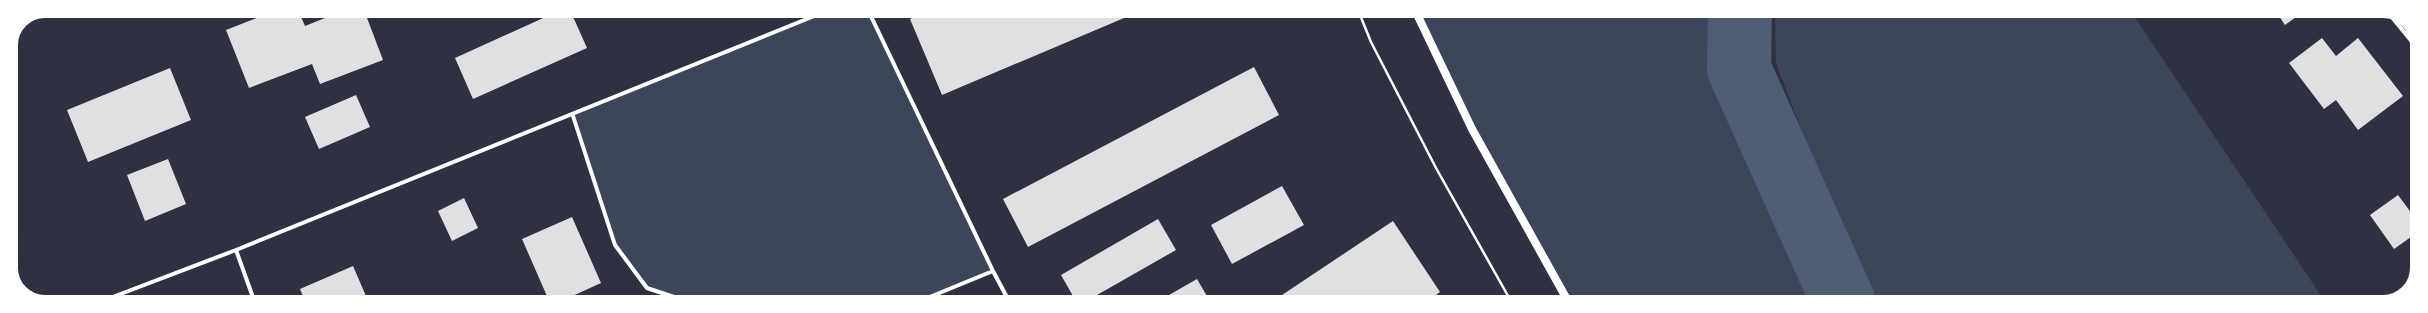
<svg xmlns="http://www.w3.org/2000/svg" width="2428" height="313" viewBox="0 0 2428 313" font-family="'Alegreya Sans',sans-serif">
  <style>
    .green { fill: #3c4559 }
    .lines { fill: none; stroke-linecap: round; stroke-linejoin: round }
    .river { stroke: #4f5d75; stroke-width: 64 }
    .building { fill: #e0e0e3 }
    .path { stroke: #fff; stroke-width: 2.5 }
    .minor { stroke: #fff; stroke-width: 4 }
    .secondary { stroke: #fff; stroke-width: 8 }
    .rim { fill: none; stroke: #fff; stroke-width: 2 }
  </style>
  <rect width="100%" height="100%" fill="#2d3142"/>
  <path class="green" d="M829 10H868L993 271 915 303H692L647 288 615 245 573 116Z
    M1415 10H1740L1739 69 1844 303H1569L1472 129Z
    M1775 10H2130L2326 303H1880L1859 283 1776 63Z"/>
  <g class="lines">
    <path class="river" d="M1740 10 1739 69 1844 303"/>
  </g>
  <path class="building" d="M277 10H298L305 26 345 10H364L383 60 320 84 312 64 249 88 226 30Z
    M416 10H440L419 18Z
    M561 10H570L587 48 473 99 455 58Z
    M931 10H1143L942 95 910 19Z
    M2275 10H2306L2285 25Z
    M2322 38 2336 56 2358 38 2403 96 2358 130 2336 100 2324 109 2289 63Z
    M1254 67 1279 115 1028 247 1003 199Z
    M170 68 191 120 88 162 67 110Z
    M356 95 370 127 319 149 305 117Z
    M168 159 186 204 145 221 127 175Z
    M1282 186 1304 225 1232 264 1211 225Z
    M2398 195 2418 222V232L2394 249 2370 215Z
    M464 198 478 228 452 241 438 211Z
    M572 217 601 283 557 303H550L522 239Z
    M1158 219 1176 250 1083 303H1077L1061 275Z
    M1393 221 1440 292 1425 303H1270Z
    M353 266 369 303H306L300 289Z
    M1197 279 1211 303H1155Z
    M208 298 210 303H197Z"/>
  <g class="lines">
    <path class="path" d="M1358 10 1371 42 1436 168 1512 303"/>
    <path class="minor" d="M868 10 993 271 915 303
      M2386 10 2418 49
      M573 116 615 245 647 288 692 303
      M993 271 1010 303
      M97 303 236 250
      M255 303 236 250 829 10"/>
    <path class="secondary" d="M1415 10 1472 129 1569 303"/>
  </g>
  <path d="M0 0H2428V313H0ZM45 17H2383A28 28 0 0 1 2411 45V268A28 28 0 0 1 2383 296H45A28 28 0 0 1 17 268V45A28 28 0 0 1 45 17Z" fill="#fff" fill-rule="evenodd"/>
  <path class="rim" d="M45 17H2383A28 28 0 0 1 2411 45V268A28 28 0 0 1 2383 296H45A28 28 0 0 1 17 268V45A28 28 0 0 1 45 17Z"/>
</svg>
